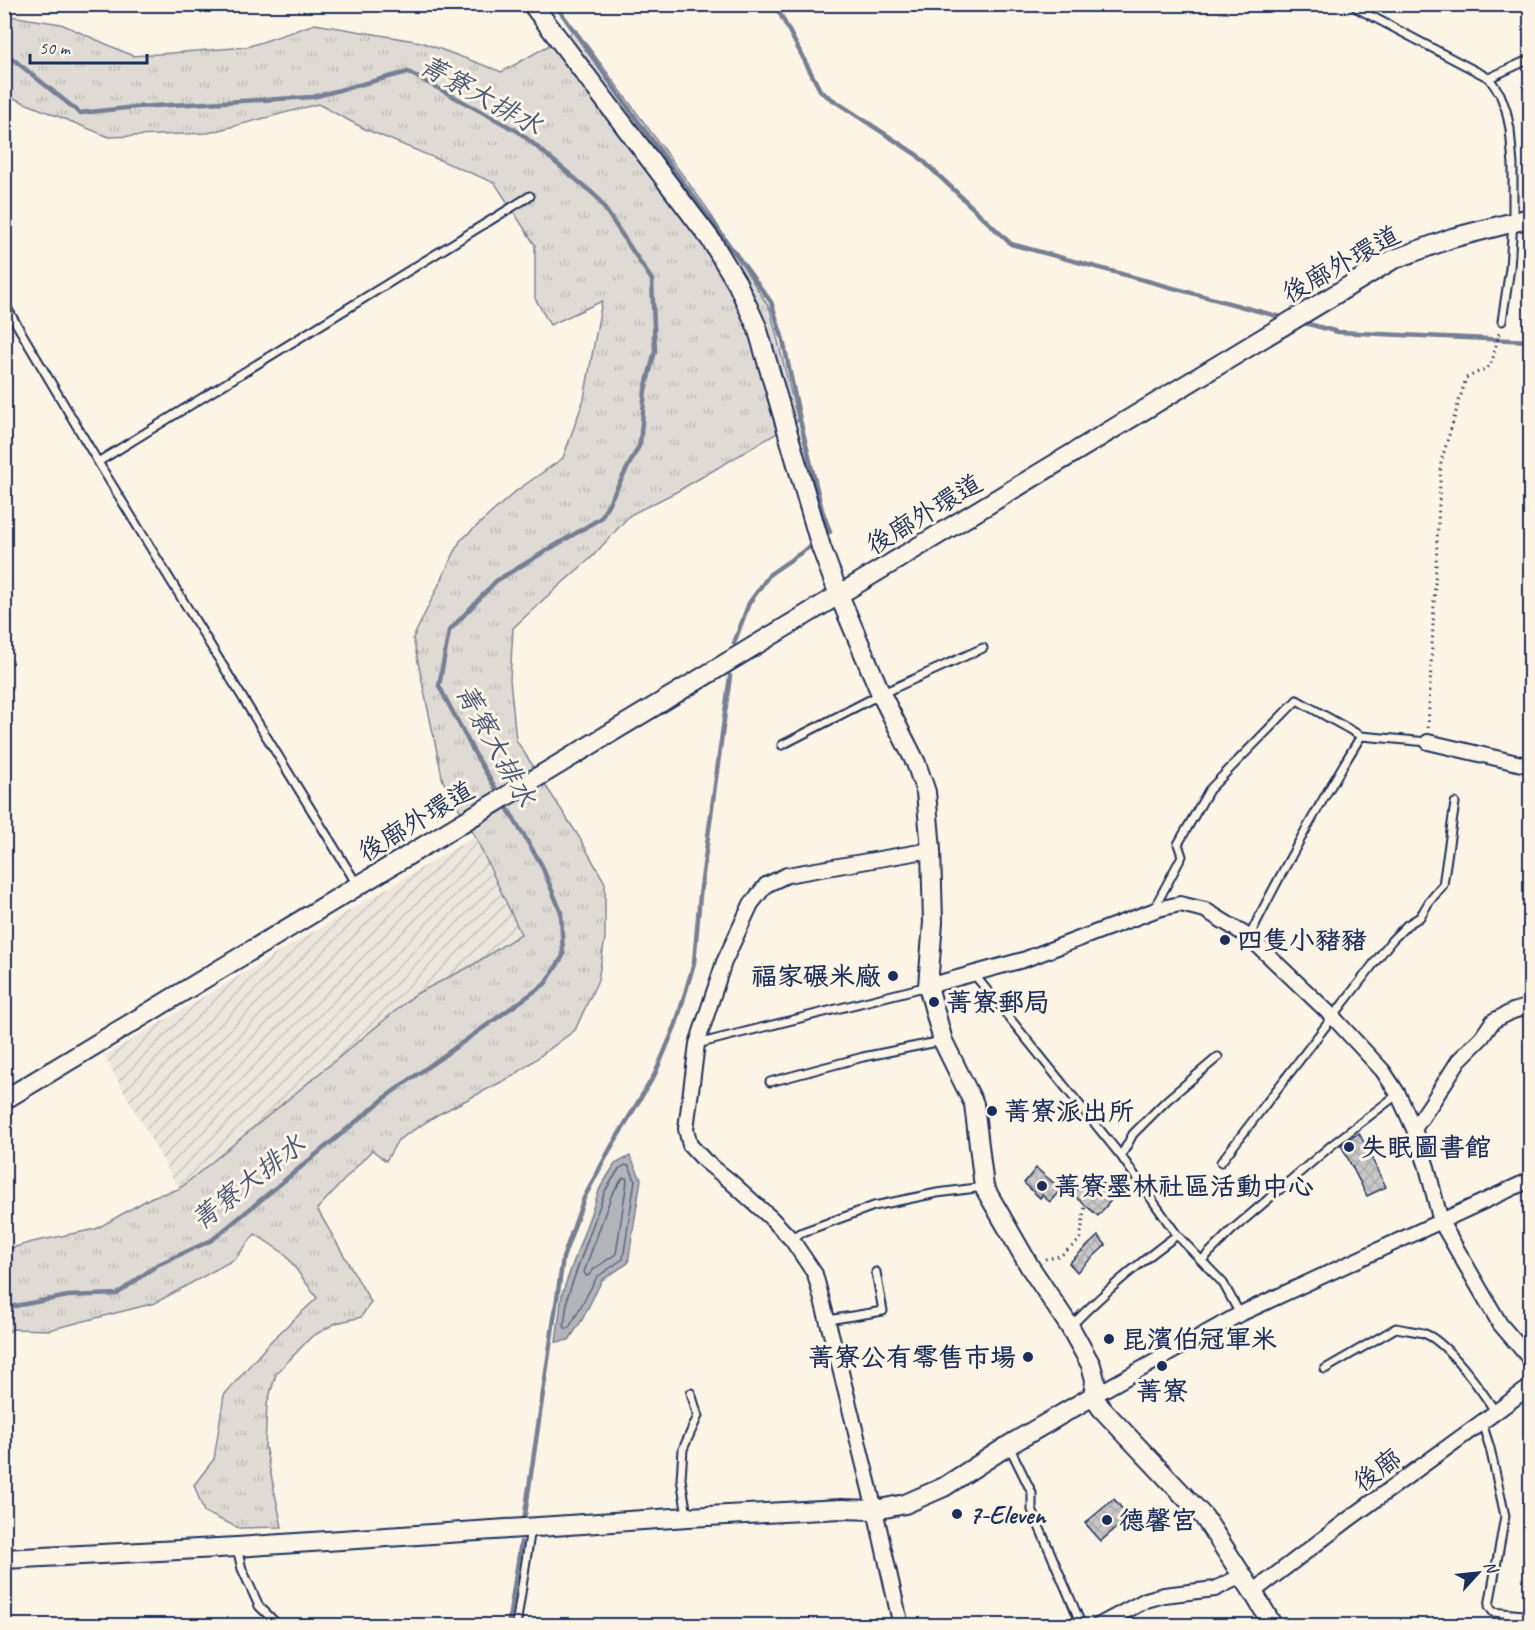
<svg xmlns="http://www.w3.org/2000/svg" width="1535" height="1630" viewBox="0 0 1535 1630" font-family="Caveat,'LXGW WenKai TC',sans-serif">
<defs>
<pattern id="industrial-furrows" width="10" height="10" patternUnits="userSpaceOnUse" patternTransform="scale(1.5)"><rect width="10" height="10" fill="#ece7dc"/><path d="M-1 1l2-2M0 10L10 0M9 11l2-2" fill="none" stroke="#cac6bf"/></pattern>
<pattern id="grass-tufts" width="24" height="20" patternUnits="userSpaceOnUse" patternTransform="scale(1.5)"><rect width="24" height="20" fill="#dfdbd4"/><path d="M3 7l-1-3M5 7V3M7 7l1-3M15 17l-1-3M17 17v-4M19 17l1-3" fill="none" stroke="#bfbcb8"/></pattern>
<pattern id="building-cross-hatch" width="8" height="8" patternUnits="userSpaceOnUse" patternTransform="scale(1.5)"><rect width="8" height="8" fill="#c8c7c6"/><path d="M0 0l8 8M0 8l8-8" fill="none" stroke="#ababac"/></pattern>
</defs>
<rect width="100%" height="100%" fill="#fcf5e5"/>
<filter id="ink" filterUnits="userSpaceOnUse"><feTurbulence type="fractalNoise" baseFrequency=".0167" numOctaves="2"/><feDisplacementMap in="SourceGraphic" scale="12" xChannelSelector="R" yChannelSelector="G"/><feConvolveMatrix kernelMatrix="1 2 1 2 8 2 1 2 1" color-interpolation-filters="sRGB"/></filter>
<g filter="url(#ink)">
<!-- industrial -->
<path fill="url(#industrial-furrows)" d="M475,836l46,98 -50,32 -55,28 -237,195 -75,-133z"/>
<!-- grass -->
<path fill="url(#grass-tufts)" stroke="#7d8599" stroke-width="1.5" d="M4,15l57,9 72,32 114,-9 68,-23 106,18 81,30 74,-42 130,177 64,102 28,112 -120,70 -48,24 -38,42 -49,43 -30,28 -3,51 6,61 63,97 26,46v56l-7,41 -23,50 -62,46 -76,39 -39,25 -12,21 -14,-11 -55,59 54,93 -10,15 -25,6 -25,14 -35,37 -9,30 -2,42 17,81 -43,1 -35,-16 -10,-27 20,-26 10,-64 48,-55 45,-42 -32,-44 -30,-20 -20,25 -80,44 -106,27 -36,-1 -8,5v-84l27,-8 64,-13 56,-32 27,-8 237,-195 55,-28 50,-32 -46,-98 -32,-55 -30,-143 47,-97 56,-50 47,-33 21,-59 18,-98 -52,24 -15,-27v-53l-40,-62 -130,-54 -47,-25 -110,29 -99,4 -104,-42z"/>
<!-- water -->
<path fill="#b2b4b8" stroke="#767f94" stroke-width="1.5" d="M630,1156l11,23 -13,84 -26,17 -20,40 -13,20 -13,2 6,-48 38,-106 15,-24z"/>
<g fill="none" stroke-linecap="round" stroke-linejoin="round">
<!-- shore -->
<path stroke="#576482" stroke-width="1.5" d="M625,1165l4,1 6,14 -12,79 -26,18 -28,51 -3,1 -2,-3 4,-31 37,-104 14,-22z
M623,1178h3l1,3 -11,73 -22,15 -5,6 -3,1 -2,-4 28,-78z"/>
<!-- stream -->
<path stroke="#767f94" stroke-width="4.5" d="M555,4l77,109 139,189 12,38 17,80 22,90 8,22
M775,4l46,88 96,63 94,89 273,74
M4,52l76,61 56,-6 177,-10 95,-25 111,60 78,65 55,83 3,71 -10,39 -5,54 -39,74 -105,63 -47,50 -10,55 36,68 24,40
M1301,322l37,10 192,9
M734,643l15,-40 21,-29 38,-26
M4,1308l64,-12 49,-2 40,-29 55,-25 179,-147 154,-109 18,-28 -2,-44 -20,-48 -38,-63
M524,1521l39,-263 21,-60 26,-49 45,-75 21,-50 18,-61 6,-68 30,-219
M508,1626l13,-84"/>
</g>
<!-- building -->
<path fill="url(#building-cross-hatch)" stroke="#1b2f5e" stroke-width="1.5" d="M1359,1133l27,54 -19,9 -26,-51z
M1036,1168l25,21 -11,13 -8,-7 -2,3 -16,-15z
M1090,1173l26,21 -18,22 -26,-22z
M1098,1236l8,9 -29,27 -8,-9z
M1114,1499l15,18 -28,24 -16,-18z"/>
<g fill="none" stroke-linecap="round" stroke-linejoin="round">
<!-- lane casing -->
<g stroke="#1b2f5e" stroke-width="11">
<path id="lane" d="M1353,4l5,5 131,69 11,16 6,16 4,19 3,36v56l-3,47 -8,53
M1489,78l41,-19
M4,303l94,159 260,424
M98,462l432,-266
M782,745l99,-51 102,-46
M1158,909v-8l24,-45 -4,-12 31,-54 88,-90 64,36 67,6
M1249,937c34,-69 72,-136 112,-201
M973,973l148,183 56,79 46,48 17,31
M697,1044l231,-58
M770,1082l93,-25 79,-16
M1121,1156l12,-22 34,-34 51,-43
M1221,1162l171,-222 15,-15 13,-8 9,-15 14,-17 12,-82
M792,1240l8,-7 74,-27 63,-13 47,-6
M1202,1260l30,-30 101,-86 65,-50
M828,1320l55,-9 -7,-39
M1070,1327c33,-34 69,-64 107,-92
M1325,1369l71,-41c9,2 19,3 27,5 23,7 60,59 73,80
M1482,1423l8,25 15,68 -16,90 4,6 30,3 -2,11
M1009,1446l23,47v17l50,116
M687,1515l-6,-36 2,-30 15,-33 -7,-23
M237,1548l5,21 17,37 20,20
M516,1626l15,-98"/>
</g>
<!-- street casing -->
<g stroke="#1b2f5e" stroke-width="18">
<path id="street" d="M1428,742l102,24
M928,986l95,-26 135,-51 22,-5 25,6 44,27 84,80 50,54 15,23 16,35 13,38 14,55 59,102 30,35
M1414,1129l19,-28 26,-41 23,-23 11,-16 20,-10 17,-5
M1093,1396l147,-82 290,-134
M1253,1592l96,-73 181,-132
M901,1626l-26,-116 -37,-150 -23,-86 -23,-34 -20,-21 -42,-38 -25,-20 -15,-16 -4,-16 11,-85 27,-82 27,-58 15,-19 21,-10 144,-25
M1098,1626l48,-26 18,-5 51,-6 26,-13"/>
</g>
<!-- secondary casing -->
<g stroke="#1b2f5e" stroke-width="22">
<path id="secondary" d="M532,4l179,236 26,43 20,44 64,220 18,48 42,99 35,69 10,29 5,58 2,72 -5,64 15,55 31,63 10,83 46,80 40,60 21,38 4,15 -2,16 8,12 103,109 49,75 20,34
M4,1100l1388,-840 60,-22 78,-20
M4,1559l233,-12 451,-30 153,-8 34,1 30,-6 39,-17 65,-42 84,-49"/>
</g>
<!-- path -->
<path stroke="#1b2f5e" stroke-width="3" stroke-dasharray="1.5 4.5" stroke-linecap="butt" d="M1428,728l13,-266 25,-84 25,-12 9,-37
M1045,1259l15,-3 20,-16 5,-35"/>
<!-- lane -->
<use href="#lane" stroke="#fcf5e5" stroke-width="7"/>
<!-- street -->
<use href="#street" stroke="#fcf5e5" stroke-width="14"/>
<!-- secondary -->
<use href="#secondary" stroke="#fcf5e5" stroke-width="18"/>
</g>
</g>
<!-- markers -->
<g fill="#1b2f5e" stroke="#fcf5e5" stroke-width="2">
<circle cx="1225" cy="940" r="6"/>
<circle cx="893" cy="976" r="6"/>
<circle cx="934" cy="1002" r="6"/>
<circle cx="992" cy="1111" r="6"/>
<circle cx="1349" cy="1147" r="6"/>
<circle cx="1042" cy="1186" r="6"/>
<circle cx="1109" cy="1339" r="6"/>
<circle cx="1028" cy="1357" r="6"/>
<circle cx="1162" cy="1366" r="6"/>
<circle cx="957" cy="1514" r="6"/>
<circle cx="1107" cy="1520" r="6"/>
</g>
<g text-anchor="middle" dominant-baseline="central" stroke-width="6" stroke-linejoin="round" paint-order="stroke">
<!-- street labels -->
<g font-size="26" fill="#1b2f5e" stroke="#fcf5e5">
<text transform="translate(1341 264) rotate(-29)">後廍外環道</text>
<text transform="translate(924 514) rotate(-31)">後廍外環道</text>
<text transform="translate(416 821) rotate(-31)">後廍外環道</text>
<text transform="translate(1377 1470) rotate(-36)">後廍</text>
</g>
<!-- poi labels -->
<g font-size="26" font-weight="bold" fill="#1b2f5e" stroke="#fcf5e5" text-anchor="start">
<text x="1237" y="940">四隻小豬豬</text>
<text x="881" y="976" text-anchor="end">福家碾米廠</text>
<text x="946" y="1002">菁寮郵局</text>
<text x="1004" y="1111">菁寮派出所</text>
<text x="1361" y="1147">失眠圖書館</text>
<text x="1054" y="1186">菁寮墨林社區活動中心</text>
<text x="1121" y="1339">昆濱伯冠軍米</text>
<text x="1016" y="1357" text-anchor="end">菁寮公有零售市場</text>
<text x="1162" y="1391" text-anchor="middle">菁寮</text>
<text x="969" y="1514">7-Eleven</text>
<text x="1119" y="1520">德馨宮</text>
</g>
<!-- water labels -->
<g font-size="27" font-style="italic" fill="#485779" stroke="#fcf5e5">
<text transform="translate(481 95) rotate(29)">菁寮大排水</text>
<text transform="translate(496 745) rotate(61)">菁寮大排水</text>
<text transform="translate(248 1182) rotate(-38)">菁寮大排水</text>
</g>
</g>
<!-- margin -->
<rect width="1535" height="1630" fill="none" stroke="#fcf5e5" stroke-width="24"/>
<rect x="12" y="12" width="1511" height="1606" fill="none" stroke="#1b2f5e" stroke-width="2" filter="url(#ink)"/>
<!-- north arrow -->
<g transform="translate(1478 1573) rotate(63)" stroke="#fcf5e5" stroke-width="4.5" paint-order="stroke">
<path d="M0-4.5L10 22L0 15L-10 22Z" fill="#1b2f5e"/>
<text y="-9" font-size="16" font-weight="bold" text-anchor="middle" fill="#1b2f5e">N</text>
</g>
<!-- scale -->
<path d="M30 54v9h117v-9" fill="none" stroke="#1b2f5e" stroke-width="3"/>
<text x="39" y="54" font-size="18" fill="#1b2f5e" stroke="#fcf5e5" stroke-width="4.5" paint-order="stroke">50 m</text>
</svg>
